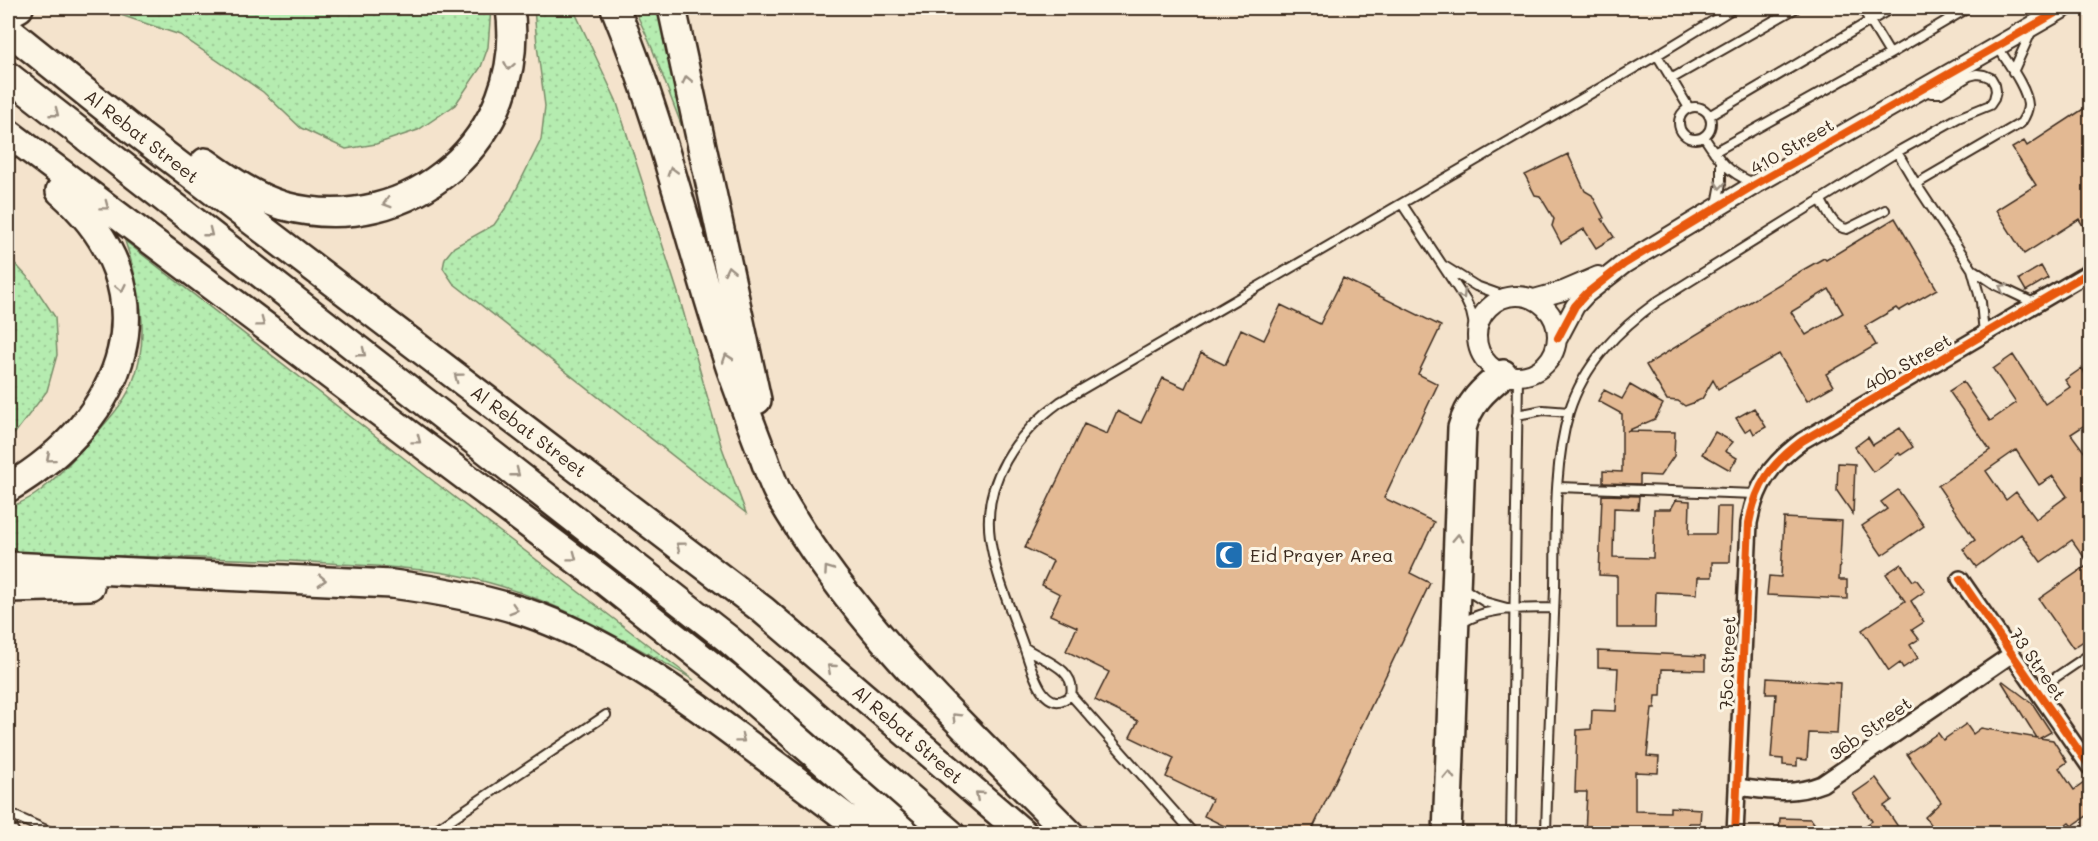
<svg xmlns="http://www.w3.org/2000/svg" width="2098" height="841" viewBox="0 0 2098 841" font-family="Mali,sans-serif">
<defs>
<pattern id="garden-dots" width="8" height="8" patternUnits="userSpaceOnUse" patternTransform="scale(1.5)"><rect width="8" height="8" fill="#b5ecb0"/><path d="M2 2h.1M6 6h.1" fill="none" stroke="#9dcb97" stroke-width="1.8" stroke-linecap="round"/></pattern>
</defs>
<rect width="100%" height="100%" fill="#f4e3cc"/>
<filter id="ink" filterUnits="userSpaceOnUse"><feTurbulence type="fractalNoise" baseFrequency=".0167" numOctaves="2"/><feDisplacementMap in="SourceGraphic" scale="12" xChannelSelector="R" yChannelSelector="G"/><feConvolveMatrix kernelMatrix="1 2 1 2 8 2 1 2 1" color-interpolation-filters="sRGB"/></filter>
<g filter="url(#ink)">
<!-- garden -->
<path fill="url(#garden-dots)" stroke="#788b67" stroke-width="1.5" d="M100,8h391l-3,39 -7,20 -26,38 -37,25 -42,14 -30,5 -45,-21 -38,-36 -83,-57z
M534,8h39l43,92 62,193 43,152 25,68 -293,-230 -10,-15 2,-10 9,-11 40,-22 17,-25 30,-60 4,-34 -8,-61z
M634,8h28l33,153 -43,-113z
M125,241l307,239 262,200c-66,-38 -131,-77 -204,-97 -48,-14 -98,-16 -148,-19 -101,-7 -202,-7 -303,-10l-31,-3v-43c9,-4 20,-8 28,-14 18,-13 35,-32 49,-48 16,-18 38,-40 47,-62 19,-46 8,-98 -7,-143z
M8,256l23,25 24,36 2,38 -10,36 -32,42 -7,6z"/>
<!-- building -->
<path fill="#e3b993" stroke="#3b2a1e" stroke-width="1.5" fill-rule="evenodd" d="M2091,104v135l-12,-20 -55,35 -28,-44 40,-25 -24,-37 12,-7 3,5z
M1568,154l17,37 7,4 12,23 -2,1 12,18 -18,11 -12,-19 -23,14 -9,-17 2,-7 -14,-23 -5,-1 -10,-20z
M1895,218l42,71 -38,22 -3,-3 -31,18 11,19 -50,29 7,12 -26,15 -28,-47 -61,35 -5,-9 -11,19 -9,4 -8,3 -7,-5 -11,-1 -21,-35 155,-94 23,-13 2,2zM1829,289l14,24 -37,22 -15,-23z
M2041,266l7,12 -22,13 -7,-12z
M1343,278l98,48 -23,48 20,10 -54,114 50,24 -24,51 20,10 -120,251h-70l-36,-18 8,-17 -46,-22 8,-19 -44,-21 8,-16 -43,-21 14,-28 -43,-21 11,-24 -27,-12 10,-21 -18,-9 11,-24 -28,-13 59,-124 23,10 10,-23 24,12 22,-45 22,10 16,-35 24,12 16,-36 23,11 17,-35 39,19z
M2013,355l32,49 25,-17 -5,-7 17,-12 3,6 6,-4v51l-20,13 20,27v175l-18,12 -34,-49 50,-35 -17,-24 -31,22 -20,-28 -45,33 -13,-18 12,-9 -37,-54 52,-36 -41,-59 14,-9 27,39 26,-18 -23,-34zM2016,450l23,35 14,-9 14,20 -31,23 -20,-27 -10,8 -20,-29z
M1630,385l33,19 -8,15 -28,12 48,1 -1,24 -14,20 -20,-1v9l-37,-1v-12l19,1v-58l-24,-13 6,-11 18,9z
M1754,408l12,19 -12,7 -3,-6 -6,4 -9,-14z
M1900,428l13,19 -12,8 -2,-2 -26,19 -18,-25 13,-10 5,8z
M1715,432l18,10 -8,9 12,7 -7,12 -28,-16z
M1838,463l17,1 -2,50 -16,-23z
M1898,490l26,36 -42,29 -20,-29 25,-17 -6,-7z
M1602,495l37,1 -1,13 -24,-1 -1,49 40,1 1,-49h17l5,-9 14,1 -1,33h27l1,-27h15l-2,55h-18v15h-14l-1,17 -41,-2 -1,36h-38v-52l-18,-1z
M1784,518l58,3 -3,59h8v19l-80,-4 2,-19 12,1z
M1901,564l12,17 3,-2 9,12 -14,10 13,21 -12,8 7,9 -9,6 8,13 -15,10 -3,-5 -11,8 -27,-41 43,-29 -19,-27z
M1598,651l107,5v14l-43,-1 -1,27h-5l-1,12h-3l-5,48 12,1 -1,16 -23,-1v39l35,1v-5l31,2 -1,14h-11l-1,10 -44,-2v3h-59l2,-42h-12l2,-62 14,-1 1,-19 24,1 2,-43 -20,-1z
M1767,678l73,5 -3,51 -28,-1 -2,27 -10,-1v7l-14,-1v-6l-12,-1 5,-64h-10z
M2003,681l29,22 19,29 -11,6 13,2 14,22 -8,6 15,22 17,-12v35l-19,13 -3,-3 -15,11h-118l-11,-17 16,-15 -34,-48 31,-21 5,7 23,-16 7,10 8,-6 56,10 -35,-56z
M1876,778l16,22 -8,6 19,28h-50l19,-13 -19,-27z
M1780,818l31,1 10,14 -42,-2z"/>
<g fill="none" stroke-linecap="round" stroke-linejoin="round">
<!-- service casing -->
<g stroke="#3b2a1e" stroke-width="12">
<path id="service" d="M1862,8l28,46
M1657,55l32,53
M2013,72l18,-40
M1671,79l125,-71
M1679 123a16 16 0 1 1 32 0a16 16 0 1 1-32 0Z
M1709,116l183,-108
M1704,137c15,23 24,36 50,46
M1714,152l176,-98 78,-46
M1897,152l19,32 56,85 9,33 3,32
M1916,184l105,-61c4,-6 7,-11 7,-18 -1,-17 -21,-43 -30,-58
M1820,199c7,11 12,28 27,30l38,-19
M1402,204l64,97 5,11 5,22
M1717,205l4,-22v-21
M1444,266l32,20 31,11
M1972,269l24,16 40,19
M1517,415l26,-5 26,2
M1558,487l198,7
M1463,588l22,14 22,6
M1462,623c26,-17 62,-14 92,-15
M1024,647c-12,-35 -29,-72 -34,-109 -8,-56 27,-105 70,-136l597,-347 77,-47
M2037,690l53,-36
M1071,695c-28,24 -40,-29 -47,-48 17,13 53,21 47,48l123,139
M8,813l47,21
M8,814l7,20
M1511,831h35
M433,834l5,-6 168,-113
M1511,834l7,-457
M1546,834c2,-82 6,-164 9,-246 1,-56 -2,-121 14,-176 15,-48 49,-82 89,-111l239,-149 61,-34 32,-13 4,-6 2,-8 -1,-6 -4,-7 -7,-3 -7,-1 -8,2 -28,17h-10l-4,-4"/>
</g>
<!-- minor casing -->
<g stroke="#3b2a1e" stroke-width="20">
<path id="minor" d="M1960,579l130,188
M1737,787c32,4 54,9 85,-3l190,-130
M1735,834l14,-311c7,-38 22,-59 53,-82l288,-169"/>
</g>
<!-- tertiary casing -->
<g stroke="#3b2a1e" stroke-width="22">
<path id="tertiary" d="M1477 336a40 40 0 1 1 80 0a40 40 0 1 1-80 0Z
M1534,299l29,-8 35,-15
M1558,338l17,-32 11,-12 38,-30 132,-80 308,-176"/>
</g>
<!-- motorway casing -->
<g stroke="#3b2a1e" stroke-width="32">
<path id="motorway" d="M615,8c48,116 75,239 115,359 11,30 22,61 34,91 4,11 8,24 14,35 75,132 187,234 292,341
M672,8l85,392
M8,14l11,-6
M8,30l126,101 629,479 261,224
M8,76l720,563 223,195
M8,133l595,447 128,101 175,153
M205,162c25,18 49,35 79,44 127,34 244,-70 226,-198
M8,488c118,-69 167,-196 52,-297
M8,566l384,18c46,6 90,14 133,28 81,28 151,78 219,129 41,31 83,62 124,93
M8,588l82,-2
M1447,834l15,-406c7,-25 21,-38 41,-54"/>
</g>
<!-- service -->
<use href="#service" stroke="#fcf5e5" stroke-width="8"/>
<!-- minor -->
<use href="#minor" stroke="#fcf5e5" stroke-width="15"/>
<!-- tertiary -->
<use href="#tertiary" stroke="#fcf5e5" stroke-width="18"/>
<!-- motorway -->
<use href="#motorway" stroke="#fcf5e5" stroke-width="27"/>
<!-- cycleway casing -->
<g stroke="#fcf5e5" stroke-width="11">
<path id="cycleway" d="M1558,338l17,-32 11,-12 38,-30 132,-80 308,-176
M1960,579l130,188
M1735,834l14,-311c7,-38 22,-59 53,-82l288,-169"/>
</g>
<!-- cycleway -->
<use href="#cycleway" stroke="#e8590c" stroke-width="8"/>
</g>
<!-- one-way arrows -->
<defs><path id="oneway-chevron" d="M-2-3.5L2.5 0L-2 3.5" fill="none" stroke-width="1.6" stroke-linecap="round" stroke-linejoin="round" transform="scale(1.5)"/></defs>
<g stroke="#9c9082">
<use href="#oneway-chevron" transform="translate(509 66) rotate(100)"/>
<use href="#oneway-chevron" transform="translate(687 80) rotate(-102)"/>
<use href="#oneway-chevron" transform="translate(55 113) rotate(38)"/>
<use href="#oneway-chevron" transform="translate(672 171) rotate(-106)"/>
<use href="#oneway-chevron" transform="translate(1720 185) rotate(95)"/>
<use href="#oneway-chevron" transform="translate(387 203) rotate(163)"/>
<use href="#oneway-chevron" transform="translate(105 206) rotate(37)"/>
<use href="#oneway-chevron" transform="translate(209 233) rotate(38)"/>
<use href="#oneway-chevron" transform="translate(729 270) rotate(-102)"/>
<use href="#oneway-chevron" transform="translate(121 288) rotate(78)"/>
<use href="#oneway-chevron" transform="translate(2003 288) rotate(-151)"/>
<use href="#oneway-chevron" transform="translate(1462 295) rotate(58)"/>
<use href="#oneway-chevron" transform="translate(261 323) rotate(37)"/>
<use href="#oneway-chevron" transform="translate(362 353) rotate(38)"/>
<use href="#oneway-chevron" transform="translate(727 358) rotate(-109)"/>
<use href="#oneway-chevron" transform="translate(458 377) rotate(-143)"/>
<use href="#oneway-chevron" transform="translate(417 440) rotate(37)"/>
<use href="#oneway-chevron" transform="translate(50 458) rotate(140)"/>
<use href="#oneway-chevron" transform="translate(516 473) rotate(38)"/>
<use href="#oneway-chevron" transform="translate(1458 538) rotate(-88)"/>
<use href="#oneway-chevron" transform="translate(680 546) rotate(-143)"/>
<use href="#oneway-chevron" transform="translate(573 557) rotate(37)"/>
<use href="#oneway-chevron" transform="translate(828 570) rotate(-125)"/>
<use href="#oneway-chevron" transform="translate(322 580) rotate(3)"/>
<use href="#oneway-chevron" transform="translate(514 609) rotate(17)"/>
<use href="#oneway-chevron" transform="translate(831 668) rotate(-139)"/>
<use href="#oneway-chevron" transform="translate(956 717) rotate(-135)"/>
<use href="#oneway-chevron" transform="translate(741 739) rotate(37)"/>
<use href="#oneway-chevron" transform="translate(1449 775) rotate(-88)"/>
<use href="#oneway-chevron" transform="translate(979 795) rotate(-139)"/>
</g>
</g>
<!-- icons -->
<defs>
<g id="mosque-square" transform="scale(1.5)"><rect x="-9" y="-9" width="18" height="18" rx="4" fill="#1f6fb2" stroke="#fcf5e5"/><path d="M3.5-4.9A6 6 0 1 0 3.5 4.9A5 5 0 1 1 3.5-4.9Z" fill="#fff"/></g>
</defs>
<g fill-rule="evenodd">
<use href="#mosque-square" x="1229" y="555"/>
</g>
<g text-anchor="middle" dominant-baseline="central" stroke-width="6" stroke-linejoin="round" paint-order="stroke">
<!-- street labels -->
<g font-size="18" fill="#3b2a1e" stroke="#fcf5e5">
<text transform="translate(142 136) rotate(38)">Al Rebat Street</text>
<text transform="translate(1792 146) rotate(-30)">410 Street</text>
<text transform="translate(1908 362) rotate(-30)">40b Street</text>
<text transform="translate(529 431) rotate(37)">Al Rebat Street</text>
<text transform="translate(1727 663) rotate(-88)">75c Street</text>
<text transform="translate(2038 664) rotate(55)">73 Street</text>
<text transform="translate(1870 728) rotate(-35)">36b Street</text>
<text transform="translate(908 734) rotate(41)">Al Rebat Street</text>
</g>
<!-- poi labels -->
<g font-size="18" fill="#3b2a1e" stroke="#fcf5e5" text-anchor="start">
<text x="1250" y="555">Eid Prayer Area</text>
</g>
</g>
<!-- margin -->
<rect width="2098" height="841" fill="none" stroke="#fcf5e5" stroke-width="30"/>
<rect x="15" y="15" width="2068" height="811" fill="none" stroke="#3b2a1e" stroke-width="2" filter="url(#ink)"/>
</svg>
